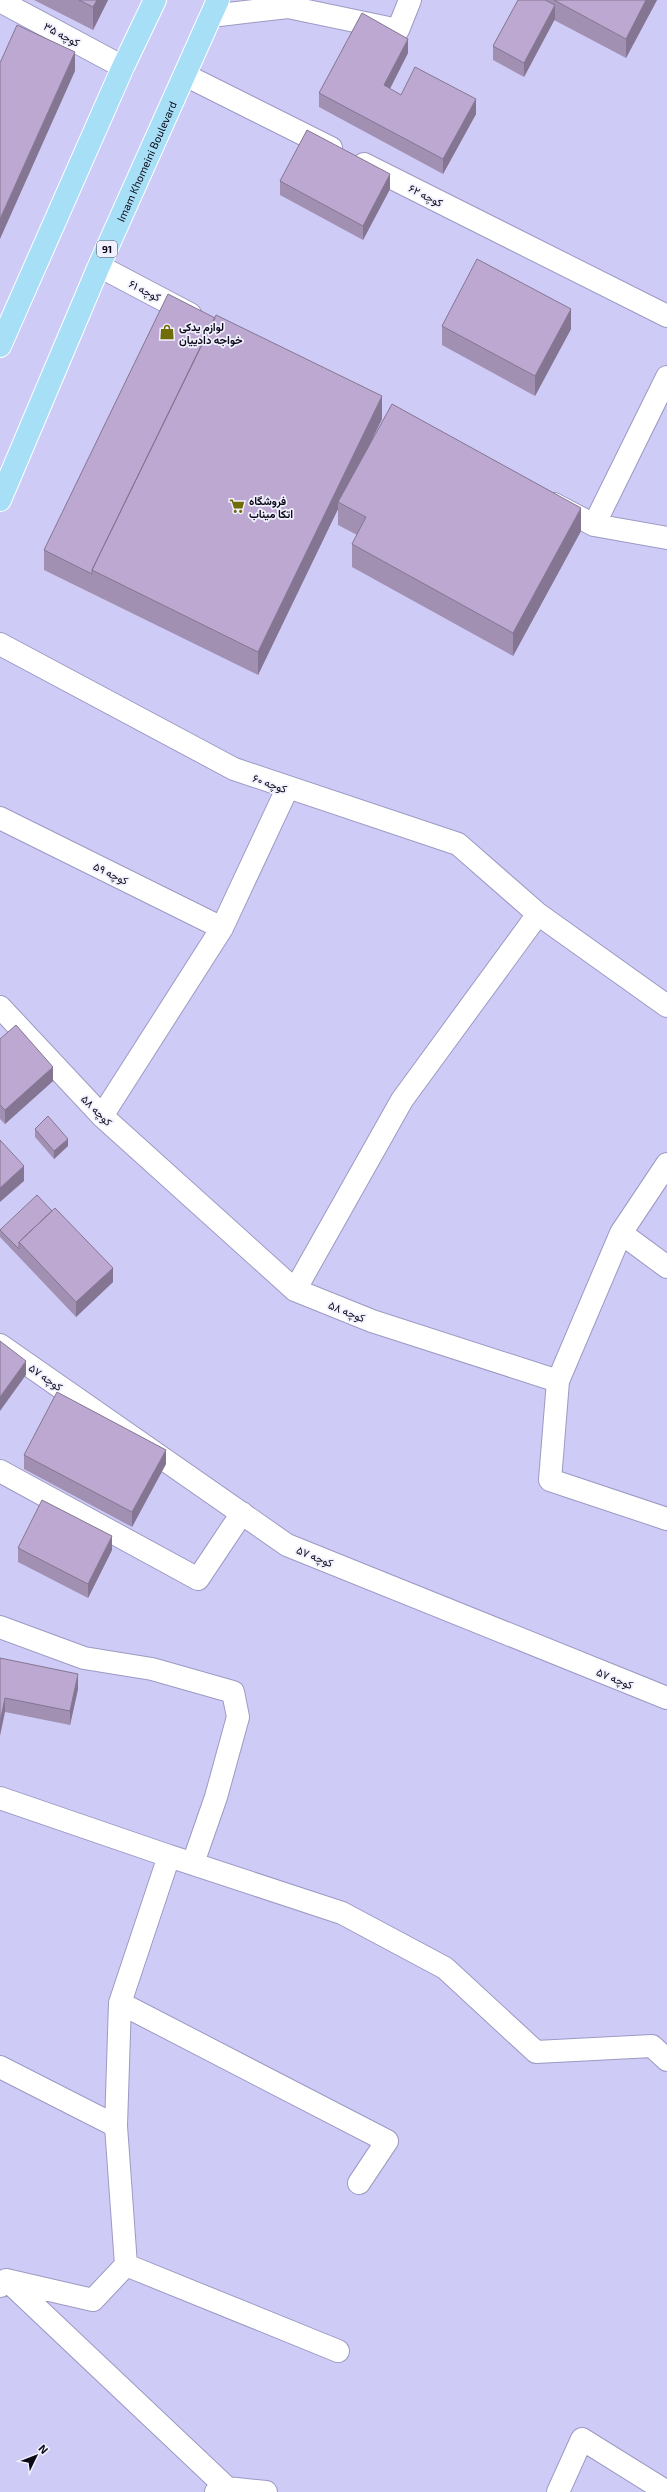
<svg xmlns="http://www.w3.org/2000/svg" width="667" height="2492" viewBox="0 0 667 2492" font-family="'Exo 2',Vazirmatn,sans-serif">
<rect width="100%" height="100%" fill="#ceccf7"/>
<g fill="none" stroke-linecap="round" stroke-linejoin="round">
<!-- lane casing -->
<g stroke="#9c9ac3" stroke-width="24">
<path id="lane" d="M211,16l77,-9 110,23 12,-30"/>
</g>
<!-- street casing -->
<g stroke="#9c9ac3" stroke-width="24">
<path id="street" d="M0,1l123,66
M185,75l146,73
M364,164l303,152
M99,266l91,48
M554,504l40,21 73,13
M594,525l73,-148
M0,644l234,125 224,75 80,70 129,92
M0,818l222,110
M0,1007l102,109 193,174 77,31 186,60 63,-148 46,-69
M102,1116l120,-188 65,-139
M621,1233l46,34
M295,1290l107,-190 136,-186
M0,1345l287,200 380,153
M558,1381l-8,99 117,39
M0,1471l198,108 44,-66
M0,1627l84,31 68,11 81,23 5,25 -22,80 -23,66
M0,1798l169,58 -49,147 -4,123
M169,1856l173,57 103,55 91,84 116,-6 15,14
M120,2003l267,138 -28,42
M0,2067l116,59 10,139
M7,2280l220,208
M0,2286l6,-6 87,20 33,-35 212,86
M216,2492l11,-4 39,4
M558,2492l24,-53 85,53"/>
</g>
<!-- primary casing -->
<g stroke="#fff" stroke-width="24">
<g id="primary">
<path d="M0,346l123,-279 32,-67"/>
<path id="s1" d="M0,500l99,-234 119,-266"/>
</g>
</g>
<!-- lane -->
<use href="#lane" stroke="#fff" stroke-width="22"/>
<!-- street -->
<use href="#street" stroke="#fff" stroke-width="22"/>
<!-- primary -->
<use href="#primary" stroke="#a7dff7" stroke-width="22"/>
</g>
<!-- wall -->
<path fill="#a290b3" d="M34,0h74l-15,30z
M518,0h139l-31,58 -72,-38 -30,57 -31,-17v-14z
M408,53l-18,36 11,6 75,19 -33,60 -124,-67v-14z
M280,181l110,8 -27,51 -83,-45z
M442,326l129,3 -36,67 -93,-51z
M382,419l-11,22 210,90 -68,125 -161,-89v-23l5,-9 -19,-10v-16l-80,166 -214,-105v-20z
M0,1039l53,42 -48,43 -5,-5z
M35,1129l33,17 -14,13 -19,-22z
M0,1230l113,52 -37,35 -76,-80z
M24,1455l142,9 -34,63 -108,-58z
M18,1548l94,2 -24,48 -70,-36z
M0,1658l78,31 -8,36 -65,-13z"/>
<!-- shaded-wall -->
<path fill="#847692" d="M97,0h11l-15,30v-23z
M646,0h11l-31,58v-19z
M555,5v14l-31,58v-14z
M408,39v14l-24,47v-15z
M75,52v19l-75,168v-20z
M476,99v15l-33,60v-15z
M390,174v15l-27,51v-14z
M571,309v20l-36,67v-20z
M382,396v23l-41,84 -3,-1v7l-80,166v-23z
M581,508v23l-68,125v-23z
M53,1067v14l-48,43v-14z
M68,1139v7l-14,13v-8z
M24,1166v15l-24,21v-14z
M113,1268v14l-37,35v-15z
M26,1361v14l-26,36v-14z
M166,1450v14l-34,63v-15z
M112,1536v14l-24,48v-14z
M78,1674v15l-8,36v-14z
M5,1698v14l-5,24v-14z"/>
<!-- building -->
<path fill="#bca8d0" stroke="#847692" d="M79,0h18l-4,7z
M518,0h27l10,5 -31,58 -31,-17z
M554,0h92l-20,39z
M362,13l46,26 -24,46 17,10 14,-28 61,32 -33,60 -124,-66z
M17,25l58,27 -75,167v-156z
M307,130l83,44 -27,52 -83,-45z
M477,259l94,50 -36,67 -93,-50z
M168,294l47,24 -123,252v4l-48,-24z
M216,315l166,81 -124,256 -166,-82z
M392,404l189,104 -68,125 -161,-89 14,-27 -28,-15z
M16,1025l37,42 -48,43 -5,-5v-66z
M48,1116l20,23 -14,12 -19,-22z
M0,1140l24,26 -24,22z
M37,1195l15,16 -33,31v7l-19,-19z
M55,1208l58,60 -37,34 -57,-60z
M0,1341l26,20 -26,36z
M57,1392l109,58 -34,62 -108,-57z
M42,1500l70,36 -24,48 -70,-36z
M0,1658l78,16 -8,37 -65,-13 -5,24z"/>
<!-- icons -->
<defs>
<g id="shop-bare" transform="scale(1.2)"><path d="M-5-2.5h2.3a2.7 3.5 0 0 1 5.4 0H5L5.5 6h-11ZM-1.5-2.5h3a1.5 2.3 0 0 0-3 0Z" fill="#6f6c09" stroke="#f1f0fe" stroke-width="2.5" paint-order="stroke"/></g>
<g id="supermarket-bare" transform="scale(1.2)"><path d="M-6-5.5h2.5l.6 2H6L4.5 2H-2.5L-4.4-4H-6ZM-1.5 3.2a1.3 1.3 0 1 0 .1 0ZM3 3.2a1.3 1.3 0 1 0 .1 0Z" fill="#6f6c09" stroke="#f1f0fe" stroke-width="2.5" paint-order="stroke"/></g>
</defs>
<g fill-rule="evenodd">
<use href="#shop-bare" x="167" y="332"/>
<use href="#supermarket-bare" x="237" y="506"/>
</g>
<g text-anchor="middle" dominant-baseline="central" stroke-width="3.5" stroke-linejoin="round" paint-order="stroke">
<!-- shield labels -->
<rect fill="#f1f0fe" stroke="#504e5c" stroke-width="1" x="97" y="241" width="20" height="16" rx="3"/>
<g font-size="10" font-weight="bold" fill="#0b0917">
<text x="107" y="249">91</text>
</g>
<!-- street labels -->
<g font-size="11" fill="#0b0917" stroke="#f1f0fe">
<text transform="translate(62 34) rotate(28)">کوچه ۳۵</text>
<text stroke="none"><textPath href="#s1" startOffset="369">Imam Khomeini Boulevard</textPath></text>
<text transform="translate(426 195) rotate(27)">کوچه ۶۲</text>
<text transform="translate(145 290) rotate(27)">کوچه ۶۱</text>
<text transform="translate(270 783) rotate(20)">کوچه ۶۰</text>
<text transform="translate(111 873) rotate(26)">کوچه ۵۹</text>
<text transform="translate(97 1110) rotate(45)">کوچه ۵۸</text>
<text transform="translate(347 1311) rotate(22)">کوچه ۵۸</text>
<text transform="translate(46 1377) rotate(35)">کوچه ۵۷</text>
<text transform="translate(315 1556) rotate(22)">کوچه ۵۷</text>
<text transform="translate(615 1678) rotate(22)">کوچه ۵۷</text>
</g>
<!-- poi labels -->
<g font-size="11" font-weight="bold" fill="#0b0917" stroke="#f1f0fe" text-anchor="start">
<text x="179" y="326">لوازم یدکی<tspan x="179" dy="13">خواجه دادییان</tspan></text>
<text x="249" y="500">فروشگاه<tspan x="249" dy="13">اتکا میناب</tspan></text>
</g>
</g>
<!-- north arrow -->
<g transform="translate(36 2456) rotate(47)" stroke="#f1f0fe" stroke-width="3" paint-order="stroke">
<path d="M0-3L7 15L0 10L-7 15Z" fill="#0b0917"/>
<text y="-6" font-size="11" font-weight="bold" text-anchor="middle" fill="#0b0917">N</text>
</g>
</svg>
